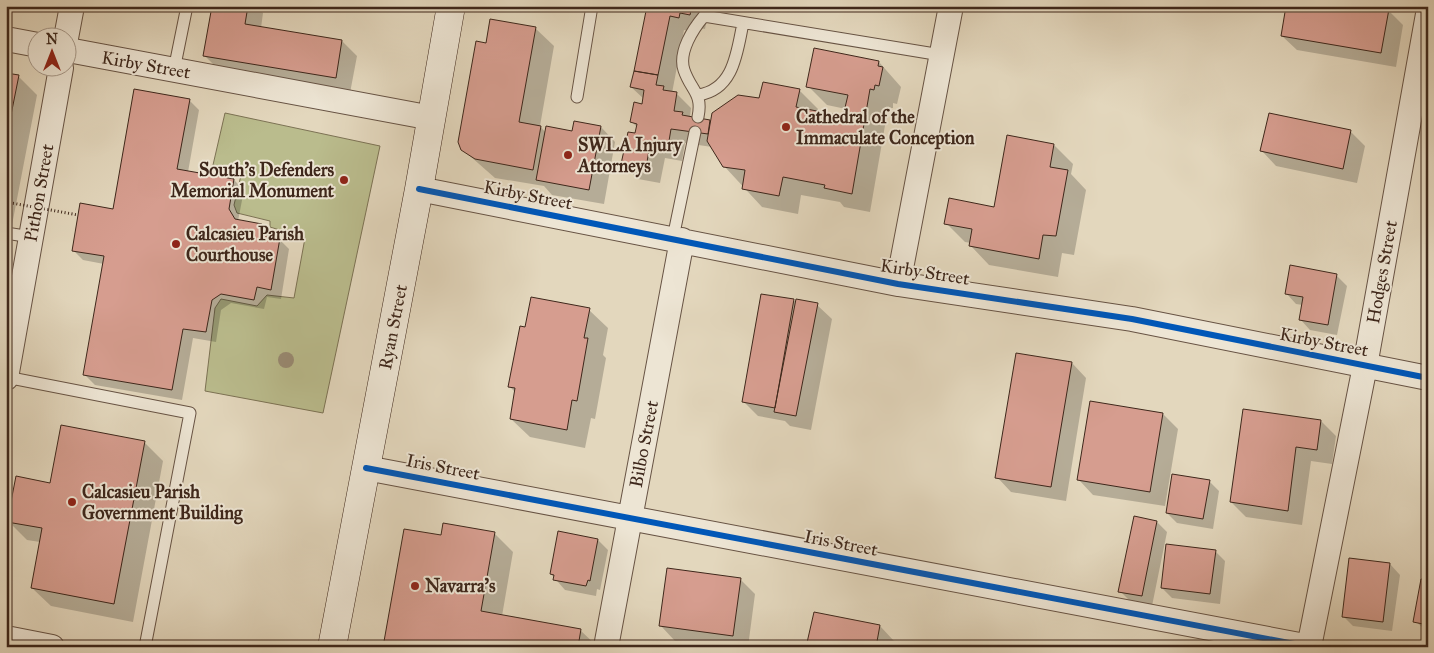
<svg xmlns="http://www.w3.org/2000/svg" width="1434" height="653" viewBox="0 0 1434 653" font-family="'IM FELL Great Primer',serif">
<rect width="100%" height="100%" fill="#e3d7bd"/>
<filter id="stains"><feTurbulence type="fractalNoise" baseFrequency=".004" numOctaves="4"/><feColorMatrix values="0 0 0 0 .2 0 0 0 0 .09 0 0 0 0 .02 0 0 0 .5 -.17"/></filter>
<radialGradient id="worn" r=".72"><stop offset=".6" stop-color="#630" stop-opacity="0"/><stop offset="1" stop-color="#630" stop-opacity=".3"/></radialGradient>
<!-- green -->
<path fill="#babc8d" stroke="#7c7254" d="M225,113l155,33 -57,267 -118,-22 10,-83 6,-9 36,7 10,-11 27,3 11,-60 -35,-11v-6l-33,-8 -3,-8 8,-34 -29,-6z"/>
<!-- shadow -->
<path fill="#0003" d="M213,6h43l7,7 -2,15 81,13 15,15 -7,37 -130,-22 -15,-15z
M648,6l61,2 -4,21 -11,-2 -1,5 -9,-2 -12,63h4l15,15 -1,9 21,5 49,-22 39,-10 19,19 -1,3 27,6 2,-9 -19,-4 -19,-19 71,-24 22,25 -4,17 -4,-1v5h-5l-18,104 -26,-5 -4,-5 -39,-7 -3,19 -36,-7 -38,-41 -12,-19 -27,-4 -3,18 -17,-3 -5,25 -22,-4 -15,-15 13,-29 2,-7 -6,-6 12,-23 -13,-12z
M1388,10l15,15 -7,42 -99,-17 -15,-14z
M535,28l19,18 -14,80 6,7 27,-1 28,-5 14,15 -11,62 -52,-9 -8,-9 -49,-8 -33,-29 25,-104z
M6,74l12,2 19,19 -25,130 -6,-1z
M189,100l10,10 -11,62 46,8 10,10 -6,31 24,4 10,10 -1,3 8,1 10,10 -8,50 -14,-2 -3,12 -33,-6 -10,7 -5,32 -23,-4 -11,62 -87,-15 -10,-10 19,-111 -21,-4 -10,-10 41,-40z
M1350,131l15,15 -8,37 -81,-17 -14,-15z
M1054,145l19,19 -2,10 15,16 -12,65 -12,-2 -4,24 -69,-12 -18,-19v-3l-6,-1 -19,-19 49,-15z
M6,261l9,9 -9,50z
M1336,275l11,11 -10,49 -27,-5 -10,-11 3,-14 -7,-1 -10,-11z
M762,295l55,10 15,14 -21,111 -21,-4 -5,-5 -27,-5 -15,-15z
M589,310l19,18 -5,27 3,3 -11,61 -4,-1 -6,30 -55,-11 -19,-18 5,-26 -6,-6z
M1072,363l14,15 -20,123 -55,-9 -14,-15z
M1163,414l15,15 -13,77 -72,-11 -14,-15z
M1321,421l15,15 -4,28 -21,-3 -9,64 -56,-8 -15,-15z
M144,442l19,19 -30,161 -82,-16 -19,-18 8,-46 -13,-2 -19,-19 43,-37z
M1209,481l10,10 -6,38 -36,-6 -10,-10z
M1157,522l10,10 -15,74 -22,-5 -10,-10z
M494,533l19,19 -11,64 78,14 18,17h-214l58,-110z
M598,540l10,10 -8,40 -3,-1 -1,7 -31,-6 -14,-16z
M1215,551l10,10 -5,43 -48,-6 -10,-10z
M1390,564l10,11 -8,56 -39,-5 -10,-10z
M740,579l15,15 -7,53h-28l-45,-6 -14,-15z
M1428,581v51l-13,-11z
M880,626l14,15 -1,6h-85z"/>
<!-- building -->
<path fill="#d69d8f" stroke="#3e271b" d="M212,6h36l-3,18 97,16 -6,38 -133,-22z
M647,6h45l-2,9 -10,-2 -1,5 -9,-2 -12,59 -24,-4z
M1286,6h85l18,3 -8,44 -100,-17z
M490,19l46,8 -17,95 22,4 -8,44 -58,-11 -14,-9 -3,-8 18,-101 10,2z
M814,48l65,13 -1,5 5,1 -4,19 -4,-1 -1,5 -4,-1 -18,105 -28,-6 1,-3 -42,-8 -4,19 -37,-7 3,-19 -22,-3 -16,-26 5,-28 26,-18 21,3 4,-16 37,7 -4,18 47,9 5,-21 -42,-8z
M634,71l24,4 -2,10 8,1 -1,4 14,2 -3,19 9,1 -1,3 28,5 -2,14 -37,-5 -3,18 -18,-3 -4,24 -25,-4 7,-32 7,1 2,-9 -7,-2 4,-20 8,2 2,-14 -14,-3z
M6,73l13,2 -13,65z
M134,89l56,10 -13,70 57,10 -5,30 6,10 27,5 -2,11 20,3 -9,52 -14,-3 -3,13 -33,-6 -9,6 -6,32 -23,-3 -11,61 -89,-15 21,-119 -32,-5 8,-48 33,6z
M1269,113l82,17 -8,39 -83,-18z
M574,121l27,5 -12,64 -53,-10 10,-54 26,5z
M1007,135l47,9 -4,23 18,3 -12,66 -13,-1 -4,24 -70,-13 3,-17 -28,-5 5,-26 45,9z
M1290,265l47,9 -9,51 -29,-5 4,-23 -18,-3z
M761,294l33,5 -19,109 -33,-6z
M531,297l59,11 -6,30h4l-11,63 -5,-1 -5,30 -57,-11 5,-31 -7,-1 12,-61 5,1z
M796,299l22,4 -22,113 -22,-4z
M1016,353l56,9 -21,125 -56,-9z
M1090,401l73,12 -13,79 -73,-12z
M1243,409l78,11 -4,30 -21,-3 -8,64 -58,-9z
M61,425l84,16 -31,163 -83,-16 11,-60 -35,-6 9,-46 34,7z
M1172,474l38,6 -7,39 -37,-6z
M1134,516l23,5 -15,75 -24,-4z
M443,523l52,9 -14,79 100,18 -3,18h-195l21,-118 37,6z
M558,531l40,8 -8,42 -2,-1 -2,6 -33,-6 1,-5 -4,-1z
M1166,544l50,6 -6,44 -49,-6z
M1349,558l41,5 -7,59 -41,-5z
M667,568l74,10 -8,58 -74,-10z
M1421,579l7,1v45l-15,-3z
M814,612l66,13 -4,22h-70z"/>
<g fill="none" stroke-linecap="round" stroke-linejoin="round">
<!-- lane casing -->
<g stroke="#675344" stroke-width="13">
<path id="lane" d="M174,70l13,-64
M698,95c36,-5 39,-43 45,-72
M577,97l15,-91
M698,117c5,-24 -7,-26 -14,-47 -6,-18 9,-41 20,-54l237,39
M6,233l25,4
M673,238l22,-106
M6,377l184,36 -45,234"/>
</g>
<!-- street casing -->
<g stroke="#675344" stroke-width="26">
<path id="street" d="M66,38l6,-32
M6,39l32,6
M68,50l364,68
M419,189l479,95 234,35 296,59
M898,284l53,-278
M6,378l55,-310
M366,468l944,179
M6,638l46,9
M606,647l76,-407
M1309,647l56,-281 63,-352"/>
</g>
<!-- secondary casing -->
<g stroke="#3e271b" stroke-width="29">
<path id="secondary" d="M332,647l87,-458 32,-183"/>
</g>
<!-- lane -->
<use href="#lane" stroke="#ede5d4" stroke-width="11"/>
<!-- street -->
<use href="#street" stroke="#ede5d4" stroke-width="24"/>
<!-- secondary -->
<use href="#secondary" stroke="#ede5d4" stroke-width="28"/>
<!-- path-bridge -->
<path stroke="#3e271b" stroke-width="3" stroke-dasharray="1 2.5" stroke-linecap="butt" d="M6,202l72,13"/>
<!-- cycleway casing -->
<g stroke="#ede5d4" stroke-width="9">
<path id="cycleway" d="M419,189l479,95 234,35 296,59
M366,468l944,179"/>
</g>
<!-- cycleway -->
<use href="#cycleway" stroke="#0057b8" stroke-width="6"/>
</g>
<!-- trees -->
<circle fill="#998b74" cx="286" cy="360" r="8"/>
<!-- markers -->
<g fill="#8f2418" stroke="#ede5d4" stroke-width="2">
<circle cx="786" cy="127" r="5"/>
<circle cx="568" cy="155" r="5"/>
<circle cx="344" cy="180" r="5"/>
<circle cx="176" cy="244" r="5"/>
<circle cx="72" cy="502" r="5"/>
<circle cx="415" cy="586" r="5"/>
</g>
<g text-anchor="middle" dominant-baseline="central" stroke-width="4" stroke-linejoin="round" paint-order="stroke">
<!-- street labels -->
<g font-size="18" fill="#3e271b" stroke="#ede5d4">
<text transform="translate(146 65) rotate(10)">Kirby Street</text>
<text transform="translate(39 193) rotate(-80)">Pithon Street</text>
<text transform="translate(528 195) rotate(11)">Kirby Street</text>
<text transform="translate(925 272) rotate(9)">Kirby Street</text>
<text transform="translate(1382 272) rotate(-80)">Hodges Street</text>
<text transform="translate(393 327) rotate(-79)">Ryan Street</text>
<text transform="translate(1324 342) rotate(11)">Kirby Street</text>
<text transform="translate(644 444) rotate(-79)">Bilbo Street</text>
<text transform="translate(443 467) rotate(11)">Iris Street</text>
<text transform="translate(841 543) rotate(11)">Iris Street</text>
</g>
<!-- poi labels -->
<g font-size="18" font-weight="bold" fill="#3e271b" stroke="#ede5d4" text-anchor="start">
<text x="796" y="117">Cathedral of the<tspan x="796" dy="21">Immaculate Conception</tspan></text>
<text x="578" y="145">SWLA Injury<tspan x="578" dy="21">Attorneys</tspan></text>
<text x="334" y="170" text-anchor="end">South’s Defenders<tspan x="334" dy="21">Memorial Monument</tspan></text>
<text x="186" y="234">Calcasieu Parish<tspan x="186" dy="21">Courthouse</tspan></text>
<text x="82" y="492">Calcasieu Parish<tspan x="82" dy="21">Government Building</tspan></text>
<text x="425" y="586">Navarra's</text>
</g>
</g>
<!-- margin -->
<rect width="1434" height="653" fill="none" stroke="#e3d7bd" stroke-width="25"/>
<rect x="8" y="8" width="1419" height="638" fill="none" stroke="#3e271b" stroke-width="2.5"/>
<rect x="12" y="12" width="1409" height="628" fill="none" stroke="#3e271b"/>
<!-- north arrow -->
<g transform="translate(52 52)"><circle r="24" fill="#ede5d4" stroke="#a7998a"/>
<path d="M0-4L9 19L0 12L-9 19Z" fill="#8f2418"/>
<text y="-8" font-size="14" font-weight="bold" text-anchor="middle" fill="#3e271b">N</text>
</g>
<rect width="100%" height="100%" filter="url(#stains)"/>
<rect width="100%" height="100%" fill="url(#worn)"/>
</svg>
